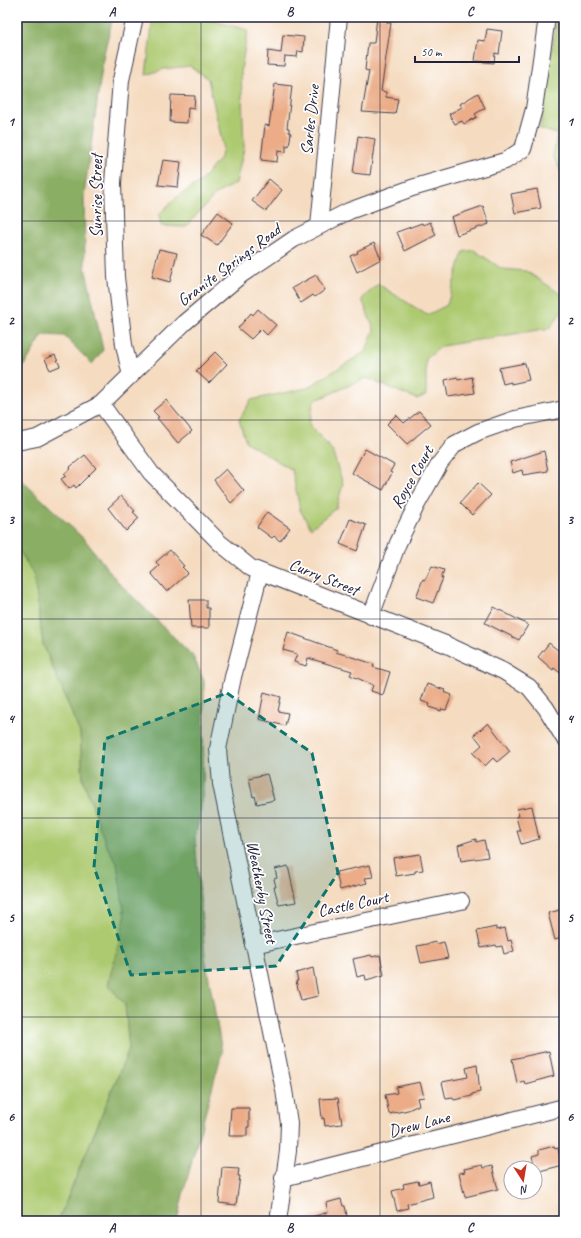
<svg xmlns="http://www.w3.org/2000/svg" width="581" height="1238" viewBox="0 0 581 1238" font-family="Caveat,sans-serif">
<rect width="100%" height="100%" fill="#fff"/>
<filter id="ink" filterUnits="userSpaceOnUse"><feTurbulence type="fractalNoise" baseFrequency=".025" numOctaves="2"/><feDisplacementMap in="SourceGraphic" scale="8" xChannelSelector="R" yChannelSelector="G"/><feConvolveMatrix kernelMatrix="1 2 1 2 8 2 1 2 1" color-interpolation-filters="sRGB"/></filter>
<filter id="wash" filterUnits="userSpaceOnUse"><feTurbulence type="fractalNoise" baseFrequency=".012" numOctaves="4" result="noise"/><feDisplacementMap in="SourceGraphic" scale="16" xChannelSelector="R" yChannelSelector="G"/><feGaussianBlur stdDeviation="0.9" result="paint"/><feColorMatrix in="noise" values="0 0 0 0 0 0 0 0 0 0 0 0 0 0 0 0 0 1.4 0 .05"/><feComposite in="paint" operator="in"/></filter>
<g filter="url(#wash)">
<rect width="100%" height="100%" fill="#f5dcc1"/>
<!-- green -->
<path fill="#adca71" stroke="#687656" d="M153,17h45l50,13 -7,40 3,78 -8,35 -20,11 -30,33 -25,-1 -2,-11 15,-16 27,-18 20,-24 2,-11 -15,-67 -18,-13 -26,3 -18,6z
M557,17h7v161l-11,-22 4,-22 -17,-5z
M474,250l28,19 24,2 38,25v12l-14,20 -108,18 -16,13v36l-9,4 -51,-21 -52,23 -5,23 23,26 11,34 -7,24 -25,20 -11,-18 -8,-40 -46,-28 -7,-22 12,-20 56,-12 59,-37 8,-21 -12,-31 16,-15 49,31 20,-10 16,-53z
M17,546l17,30 9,68 37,89 3,46 23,66 11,18 8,55 -17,67 17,19 4,45 -71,172h-41z"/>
<!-- forest -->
<path fill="#8aae63" stroke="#56684f" d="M17,17h96l-9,36 -20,142 1,71 18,84 -11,14 -28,-28 -21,-1 -26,42z
M17,476l68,64 33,42 75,74 11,25 -1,117 -8,40 10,118 17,96 -38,138 -7,31h-119l71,-172 -4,-45 -17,-19 17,-67 -8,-55 -11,-18 -23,-66 -3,-46 -37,-89 -9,-68 -17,-30z"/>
<g id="blocks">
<!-- building -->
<path fill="#ebac87" d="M377,17h11l-1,6h4l-10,68 5,1v5l12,2 -3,15 -33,-2 7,-41 -4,-1 3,-27h6z
M487,29l15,2 -3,23 -4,-1 -1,10 -19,-2 3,-21 7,1z
M283,35l21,2 -1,15 -5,-1 -1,6 -12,-1 -1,10 -17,-1 1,-14 13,2z
M275,84l17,2 -5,42h2v4l2,1 -2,13 -3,-1v7l-8,-1 -1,11 -16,-2 4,-35 4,1z
M478,93l7,15 -10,6 2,3 -13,7 -2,-3 -7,3 -6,-10 13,-7 -2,-3z
M171,95l24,1 -1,12 -6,-1 -1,16 -17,-1z
M358,136l17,3 -5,36 -17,-2z
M163,160l18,2 -3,25 -20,-2z
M269,179l13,11 -16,21 -14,-10z
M537,189l4,19 -26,5 -4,-19z
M483,206l6,18 -32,11 -6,-18z
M218,212l15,11 -16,22 -16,-10z
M430,222l6,13 -31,16 -8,-19 25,-9 1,2z
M374,243l7,16 -24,13 -7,-16 8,-3 -1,-2z
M159,249l18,4 -7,29 -18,-5z
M316,275l9,15 -10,7 -2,-2 -12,8 -9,-15z
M258,309l18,16 -9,10 -6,-6 -10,10 -13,-11 13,-15 2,2z
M215,352l12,12 -18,19 -13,-12z
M55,355l5,11 -10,4 -5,-11z
M525,363l4,17 -18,4v-2l-8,2 -4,-16z
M457,377l1,3 14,-3 3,16 -27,4 -3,-17z
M166,400l26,31 -14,12 -21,-25 2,-1 -6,-6z
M419,411l12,13 -24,20 -20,-20 9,-9 8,8z
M365,449l29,16 -4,7 2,1 -9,17 -31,-17z
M544,451l4,20 -25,4 -1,-5 -9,3 -3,-11z
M85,455l11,13 -20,20 -2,-3 -5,4 -8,-10 5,-3 -2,-2 7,-6 -1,-1z
M226,469l18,22 -13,12 -17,-23z
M478,483l13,12 -19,20 -12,-12z
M121,496l14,15 -2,1 6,6 -13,13 -18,-23z
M267,512l23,16 -10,13 -6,-5 -2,2 -15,-11z
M350,519l16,6 -9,26 -17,-7z
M170,550l14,16 -2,1 6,6 -21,19 -16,-19 8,-7 -3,-4z
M432,566l12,4 -3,8h2l-10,25 -17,-6 7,-18 2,1z
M189,600h17v8h3v20h-18z
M494,607l34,18 -9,15 -34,-17z
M288,632l49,18 -1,2 38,12 -1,3 17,5 -7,23 -12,-4 2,-6 -23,-10 2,-4 -44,-13 -2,8 -12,-4 3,-8 -14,-4z
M549,643l15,12v21l-10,-8 -1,2 -15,-13z
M427,684l18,6 -1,2 8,3 -6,15 -5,-1v2l-12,-4 1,-3 -9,-3z
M264,692l17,5 -3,14 10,2 -3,13 -26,-7z
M488,723l22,28 -13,11 -4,-4 -8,8 -12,-13 9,-8 -8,-10z
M267,774l7,26 -17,4 -2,-8 -2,1 -4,-19z
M532,806l7,33 -18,5 -4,-13h3l-4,-14 3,-1 -2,-7z
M476,839v3l8,-2 4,17 -27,4 -3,-16z
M420,854l3,16 -8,1v2l-19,3 -3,-18z
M370,865l3,12 -8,1 2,5 -27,7 -4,-18z
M288,866l8,36 -17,3 -5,-18h2l-2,-8 3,-1 -2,-9z
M564,909v28l-9,3 -7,-27z
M496,927v3l9,-2 3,13 3,-1 3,11 -10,3 -2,-8 -5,1 -1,-2 -15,3 -4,-17z
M436,942v2l8,-2 4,16 -27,5 -4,-17z
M371,955l1,2 8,-2 4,20 -18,5 -1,-5 -8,2 -4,-18z
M313,968l5,28 -17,4 -5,-19h2l-2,-8z
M549,1051l5,25 -29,8 -1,-3 -7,2 -5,-24z
M477,1065l3,27 -8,2v2l-18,4 -1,-2 -7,1 -4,-17 26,-5 -2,-9z
M420,1082l4,15 -7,1 2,7 -11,5 -19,4 -4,-19 12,-2 -1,-6z
M338,1098l4,26 -17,2 -1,-8 -2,1 -2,-20z
M231,1108h18v19h-2v9h-18z
M554,1146l1,3 3,-1 4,17 -26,7 -4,-16 7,-2v-4z
M482,1165l1,3 9,-2 6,23 -33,8 -6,-24 6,-1 -1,-3z
M222,1167l17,1 -1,8h2l-4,29 -17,-2z
M418,1181l1,3 11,-3 3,16 -26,7 1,4 -11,3 -5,-20 12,-3 -1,-4z
M341,1199l2,7h2l3,15h-42v-2l22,-7 -2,-9z"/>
</g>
</g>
<g filter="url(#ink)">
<use href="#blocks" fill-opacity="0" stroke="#423e4f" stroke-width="1"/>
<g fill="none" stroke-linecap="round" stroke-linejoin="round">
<!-- minor casing -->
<g stroke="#423e4f" stroke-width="18">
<path id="minor" d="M319,226l20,-209
M131,376l-7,-31 -8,-68 -3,-94 8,-103 14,-63
M101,404l50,69 69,70 31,25 194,76 58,27 26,16 17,21 18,30
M17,442l20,-4 64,-34 83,-81 57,-48 53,-36 55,-28 63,-23 93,-27 18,-12 11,-40 13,-92
M260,572l-27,105 -15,72 3,35 63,306 5,33 -1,28 -10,70
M371,616l27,-73 19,-39 23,-41 15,-19 23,-12 37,-13 49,-10
M253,945l208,-44
M283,1178l281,-71"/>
</g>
<!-- minor -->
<use href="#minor" stroke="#fff" stroke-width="16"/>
</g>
</g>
<!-- marked area -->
<path fill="#0f766e" fill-opacity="0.2" stroke="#0f766e" stroke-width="3" stroke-dasharray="8 5" stroke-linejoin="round" d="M227,693l85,60 26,120 -62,93 -145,9 -37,-108 11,-128z"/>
<!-- grid -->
<path fill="none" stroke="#22223b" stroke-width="1" stroke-opacity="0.55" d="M201,17v1204M380,17v1204M17,221h547M17,420h547M17,619h547M17,818h547M17,1017h547"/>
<g text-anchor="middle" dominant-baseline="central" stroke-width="3.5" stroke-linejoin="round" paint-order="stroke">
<!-- street labels -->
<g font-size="17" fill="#22223b" stroke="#fff">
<text transform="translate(310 120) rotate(-84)">Sarles Drive</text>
<text transform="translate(96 196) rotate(-90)">Sunrise Street</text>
<text transform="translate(229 265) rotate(-37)">Granite Springs Road</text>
<text transform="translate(412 477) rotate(-60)">Royce Court</text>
<text transform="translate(324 577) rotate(22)">Curry Street</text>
<text transform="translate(262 892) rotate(79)">Weatherby Street</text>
<text transform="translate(353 904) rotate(-12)">Castle Court</text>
<text transform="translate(419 1124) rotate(-14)">Drew Lane</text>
</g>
</g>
<!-- margin -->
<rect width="581" height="1238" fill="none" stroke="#fff" stroke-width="44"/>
<!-- north arrow -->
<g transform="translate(523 1180) rotate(168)"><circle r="19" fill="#ffffff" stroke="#a7a7b1"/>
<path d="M0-3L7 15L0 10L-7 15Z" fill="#c8321e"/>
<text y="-6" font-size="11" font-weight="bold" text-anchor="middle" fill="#22223b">N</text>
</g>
<!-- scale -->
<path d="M415 56v6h104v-6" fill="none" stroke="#22223b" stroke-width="2"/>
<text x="421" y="56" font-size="12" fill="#22223b" stroke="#ffffff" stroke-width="3" paint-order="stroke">50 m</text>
<rect x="22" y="22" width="537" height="1194" fill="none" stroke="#22223b" stroke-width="1.5"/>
<g font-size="13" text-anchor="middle" font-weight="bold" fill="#22223b">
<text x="112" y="16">A</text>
<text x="290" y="16">B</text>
<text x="470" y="16">C</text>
<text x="11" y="126">1</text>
<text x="570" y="126">1</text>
<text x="11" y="325">2</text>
<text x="570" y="325">2</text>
<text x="11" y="524">3</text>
<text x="570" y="524">3</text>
<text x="11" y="723">4</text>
<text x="570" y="723">4</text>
<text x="11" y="922">5</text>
<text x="570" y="922">5</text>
<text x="11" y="1121">6</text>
<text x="570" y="1121">6</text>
<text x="112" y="1232">A</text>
<text x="290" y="1232">B</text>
<text x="470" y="1232">C</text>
</g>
</svg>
